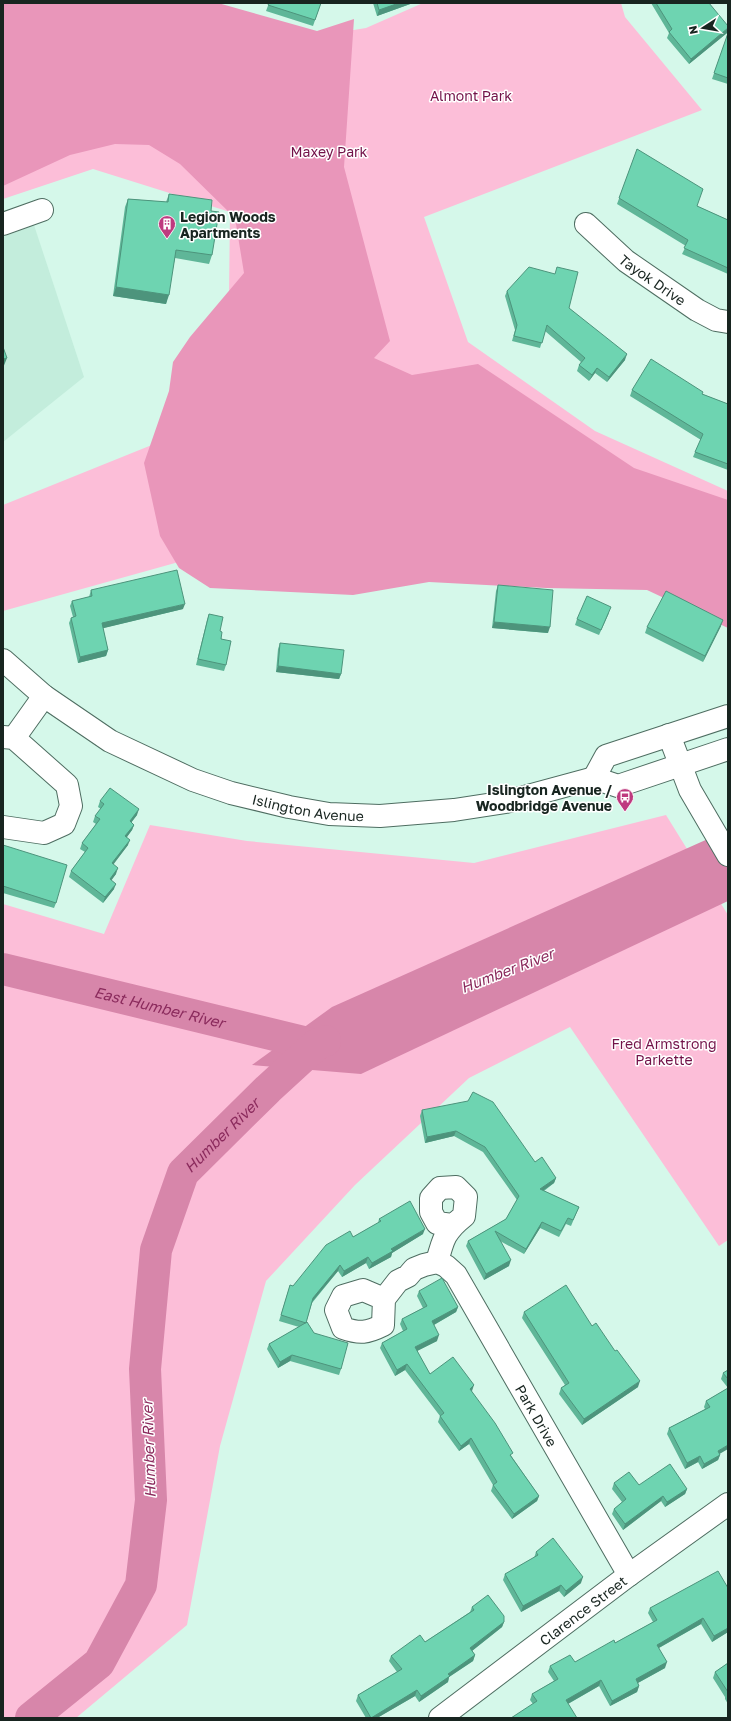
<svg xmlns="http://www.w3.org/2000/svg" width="731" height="1721" viewBox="0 0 731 1721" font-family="'Golos Text',sans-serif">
<rect width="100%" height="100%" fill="#d5f8ea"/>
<!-- built -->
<path fill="#c3eddc" d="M34,225l50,152 -81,65v-205z"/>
<!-- green -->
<path fill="#fcbed8" d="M3,3l320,32 43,-7 57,-25h198l4,14 77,93 -278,107 44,125 127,89 133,60v103l-499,-297 1,-85 -137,-43 -90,30z
M189,430l4,128 -190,53v-106z
M666,815l62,100v325l-9,6 -149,-219 -101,51 -114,107 -89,96 -46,165 -33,179 -111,93h-73v-814l101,30 46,-109 97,16 227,22z"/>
<!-- forest -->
<path fill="#e996ba" d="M3,3h215l99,28 37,-12 -10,148 46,174 -16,17 38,17 66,-11 156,104 94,32v128l-81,-38 -101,-2 -117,-6 -76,13 -143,-7 -31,-20 -19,-32 -16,-73 25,-72 4,-29 17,-25 54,-64 -9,-55 -55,-54 -31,-19 -34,-1 -45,11 -67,31z"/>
<!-- water -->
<path fill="#d786aa" d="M728,830v71l-367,173 -109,-9 80,-58z"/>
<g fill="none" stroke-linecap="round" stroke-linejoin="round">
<!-- river -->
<g stroke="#d786aa" stroke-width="32">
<path id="s1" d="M3,969l313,76"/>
<path id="s2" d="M31,1718l68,-55 42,-78 10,-85 -6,-131 11,-119 27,-77 85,-84 48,-44 9,-4"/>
</g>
<!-- minor casing -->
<g stroke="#4e6d61" stroke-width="24">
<g id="minor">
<path d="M3,224l39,-14"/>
<path id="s3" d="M586,224l40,37 71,49 19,10 12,2"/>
<path d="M669,735l21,55 38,65"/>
<path d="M3,737l11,1 53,47 4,21 -7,18 -20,9 -41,-6"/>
<path d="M14,738l30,-42"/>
<path d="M437,1262c6,-23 8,-31 27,-46l2,-19 -10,-10 -16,1 -9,10v14l6,11 15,2"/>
<path id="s4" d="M384,1299l-1,26c-16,8 -23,9 -40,3l-7,-18 7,-14 20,-6 21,9 14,-18 10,-5 6,-7 10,-4 13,-3 9,4 10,9 173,300"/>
<path id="s5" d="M440,1718l189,-143 99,-71"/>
</g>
</g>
<!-- major casing -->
<g stroke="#4e6d61" stroke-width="24">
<g id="major">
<path id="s6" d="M3,660l41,36 66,45 83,39 38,13 58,14 40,7 51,2 74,-6 52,-8 88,-24 24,8 110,-37"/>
<path d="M594,778l12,-22 122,-40"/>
</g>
</g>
<!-- minor -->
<use href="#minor" stroke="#fff" stroke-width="22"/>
<!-- major -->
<use href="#major" stroke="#fff" stroke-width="22"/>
</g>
<!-- wall -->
<path fill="#5fb698" d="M269,3h52l-8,23 -47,-15z
M373,3h40l-36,13z
M651,3h58l18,30 -38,31 -22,-26 2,-5z
M728,33v51l-16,-5z
M637,149l60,57 31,14v54l-46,-20 4,-8 -69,-42z
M169,194l42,17 1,44 -3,9 -34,-6 -9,46 -53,-8 12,-89 3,-8 38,3z
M507,291l62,17 56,52 -18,22 -12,-9 -6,8 -12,-10 2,-6 2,-3 -36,-31 -5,17 -28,-7 3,-11 -10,-34z
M632,390l70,4 26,10v66l-35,-13 2,-5 6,-12 -71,-44z
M498,585l50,48 -56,-5 4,-37z
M91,590l92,19 -80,19 5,22 -2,6 -28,7 -9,-40 2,-5 2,-1 -3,-11 2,-5 17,-4z
M609,613l-10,22 -24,-10 2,-6z
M209,614l11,17 6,34 -2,6 -28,-6 11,-45z
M721,626l-18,36 -58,-29 2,-6z
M280,643l61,31 -2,5 -63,-7 2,-23z
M100,801l37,14 -6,7 3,3 -2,5 -5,7 1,8 -15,19 3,10 -5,6 3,9 -11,14 -34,-26 2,-6 14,-19 -5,-3 2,-6 14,-19 -3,-2 2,-6 6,-7 -3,-2z
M3,845l53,58 -2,5 -51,-15z
M422,1110l113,52 21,16 -2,5 -10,8 35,16 -8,19 -5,-2 -7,13 -19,-9 -16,26 -24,-13 9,25 -25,14 -18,-34 2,-5 38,-22 11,-19 -34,-48 -29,-16 -29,7 -5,-27z
M379,1219l44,15 -31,19 -1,4 -22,12 -3,-6 -24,14 -4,-6 -26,32 -6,20 35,46 -2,6 -49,-14 -12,7 -11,-19 2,-5 30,-17 -20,-6 11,-36 3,1 60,-49 25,-14z
M419,1291l39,16 -2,5 -22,13 3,16 -20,10 13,23 42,17v1l40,65 27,39 -2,5 -25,18 -21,-28 2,-6 -24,-41 -10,7 -21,-29 2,-6 -35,-46 -10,6 -15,-28 2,-5 21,-12 -3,-7 2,-5 21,-11 -6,-12z
M524,1312l114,75 -56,38 -23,-31 2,-6 4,-3 -43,-67z
M728,1370v18l-7,-9 2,-6z
M728,1388l-8,66v1l-2,5 -16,9 -4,-7 -13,7 -18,-35 2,-6 36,-19 -1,-2 2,-6z
M614,1483l25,2 48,4 -2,5 -20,13 -4,-6 -38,29 -11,-16 2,-5 8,-7 -10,-13z
M536,1552l45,31 -17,14 -5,-6 -38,21 -18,-32 2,-6 29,-16z
M728,1588v44l-16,10 -11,-18 -42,24 6,20 -27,15 1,3 -2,6 -27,14 -11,-20 -31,18h-35l-3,-4 2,-6 22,-13 -6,-9 2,-6 25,-4 40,-19 38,-21 -5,-9 2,-5z
M472,1607l32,15 -2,5 -30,24 3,4 -2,6 -24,16 -1,5 -29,20 -4,-6 -38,22h-11l-10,-17 2,-6 39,-23 -8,-11 2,-5 34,-14 45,-30z
M728,1663v41l-3,-5v-2l-12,-19 2,-6z"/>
<!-- shaded-wall -->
<path fill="#4d947c" d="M399,3h14l-36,13 2,-6z
M728,28l-1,5 -38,31 2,-5z
M116,287l53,8 -3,9 -53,-8z
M627,354l-2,6 -18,22 2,-5z
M7,358l-4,10v-9z
M597,368l-2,5 -6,8 3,-6z
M185,604l-2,5 -83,20 2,-6z
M723,620l-2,6 -18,36 2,-6z
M494,622l56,5 -2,6 -56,-5z
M108,650l-2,6 -28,7 2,-6z
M278,666l63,8 -2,5 -63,-7z
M139,809l-2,6 -9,12 2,-6z
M134,825l-2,5 -9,12 2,-6z
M130,840l-2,5 -18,24 2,-6z
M118,868l-2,6 -8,11 2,-6z
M116,884l-2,5 -11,14 2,-6z
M456,1131l-2,5 -29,7 2,-6z
M556,1178l-2,5 -16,11 2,-5z
M542,1222l-2,6 -16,26 2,-5z
M425,1229l-2,5 -31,19 -1,4 -22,12 3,-6 19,-14z
M368,1257l-2,6 -24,14 2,-6z
M511,1260l-2,6 -25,14 2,-6z
M340,1265l-2,6 -27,32 2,-5z
M458,1307l-2,5 -26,15 2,-6z
M439,1335l-2,6 -24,12 2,-6z
M292,1355l-2,6 -12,7 2,-6z
M407,1364l-2,6 -10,6 2,-6z
M640,1381l-2,6 -56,38 2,-6z
M474,1385l-2,6 -4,4 2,-6z
M471,1438l-2,6 -10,7 2,-5z
M728,1445v4l-12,7 2,-5z
M720,1455l-2,5 -16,9 2,-5z
M700,1456l-2,6 -13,7 2,-6z
M687,1489l-2,5 -20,13 2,-5z
M539,1496l-2,5 -25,18 2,-5z
M663,1496l-2,5 -38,29 2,-6z
M583,1577l-2,6 -17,14 2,-6z
M561,1585l-2,6 -38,21 2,-6z
M703,1618l-2,6 -46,26 2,-5z
M504,1622l-2,5 -34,27 2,-6z
M728,1628v4l-16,10 2,-6z
M475,1655l-2,6 -24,16 -1,5 -29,20 2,-6 27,-22z
M667,1662l-2,6 -31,17 2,-6z
M601,1680l-2,6 -35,20 2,-6z
M639,1686l-2,6 -27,14 2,-5z
M417,1690l-2,6 -38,22h-6z"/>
<!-- building -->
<path fill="#6ed4b1" stroke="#4d947c" d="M269,3h52l-6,17 -47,-15z
M377,3h22l-20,7z
M656,3h53l19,23v2l-37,31 -22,-27 3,-3z
M728,33v45l-14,-5z
M637,149l66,40 -6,17 31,14v48l-44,-20 4,-8 -69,-42z
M169,194l43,6 -1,11 8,1 -7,43 -36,-5 -7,45 -53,-8 12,-88 40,3z
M529,267l26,7 2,-7 21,5 -9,36 58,46 -18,23 -12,-9 -5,7 -13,-10 6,-7 -38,-33 -5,18 -28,-7 3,-11 -10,-34z
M3,347l4,11 -4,1z
M651,359l52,33 -1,2 26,10v60l-33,-12 8,-18 -71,-44z
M177,570l8,34 -83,19 6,27 -28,7 -9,-39 5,-2 -4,-15 20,-5 -1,-6z
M498,585l55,5 -3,37 -56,-5z
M666,591l57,29 -18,36 -58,-29z
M587,596l24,11 -10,23 -24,-11z
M209,614l14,3 -3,14 2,1 -1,7 10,2 -5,24 -28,-6z
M280,643l64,7 -3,24 -63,-8z
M110,788l29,21 -9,12 4,4 -9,11 5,4 -18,23 6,5 -8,11 6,5 -11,13 -34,-26 17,-23 -6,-5 18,-24 -5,-3 9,-12 -4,-3z
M3,845l64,20 -11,38 -53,-17z
M473,1092l20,10 42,60 7,-5 14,21 -16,11 39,18 -6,13 -5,-2 -7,13 -19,-9 -16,27 -31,-18 16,29 -25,14 -18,-33 38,-22 13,-23 -34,-49 -29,-16 -29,6 -5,-27 46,-9z
M410,1201l15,28 -34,20 2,2 -21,12 -4,-6 -24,14 -4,-6 -27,33 -7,25 -25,-8 9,-30 3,1 33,-41 24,-14 3,6 28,-16 -2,-2z
M442,1278l16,29 -26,14 7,14 -24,12 15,27 23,-17 21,28 -4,4 25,34 18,30 -3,2 29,41 -25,18 -21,-29 4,-3 -26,-44 -10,8 -21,-30 4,-3 -37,-49 -10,6 -15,-27 25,-14 -5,-10 25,-13 -8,-15z
M566,1285l26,41 4,-3 19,28 2,-1 23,31 -56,38 -23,-31 8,-5 -45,-71z
M307,1322l7,11 34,10 -7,26 -49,-14 -12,7 -11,-18z
M728,1370v9l-5,-6z
M728,1388v57l-10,6 2,4 -16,9 -4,-8 -13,7 -18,-35 41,-21 -4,-6z
M670,1464l17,25 -20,13 -4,-6 -38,28 -11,-15 12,-10 -12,-16 15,-11 10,13z
M553,1538l30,39 -17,14 -5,-6 -38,21 -18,-32 33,-19 -2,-3z
M718,1571l10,17v40l-14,8 -11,-18 -46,27 10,17 -31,17 3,7 -27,15 -11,-21 -35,20 11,18h-66l26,-17 -5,-7 26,-15 -8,-13 20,-11 5,7 39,-22 1,3 42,-23 -7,-12z
M488,1595l16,21v6l-34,26 5,7 -27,19 2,2 -29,20 -4,-6 -46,28 -13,-23 44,-26 -11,-13 29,-21 5,7 49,-32 -2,-3z
M728,1663v29l-13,-20z"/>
<!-- icons -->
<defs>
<g id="building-pin" transform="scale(0.9)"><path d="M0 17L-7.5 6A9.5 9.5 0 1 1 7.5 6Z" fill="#be3a7f" stroke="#fff"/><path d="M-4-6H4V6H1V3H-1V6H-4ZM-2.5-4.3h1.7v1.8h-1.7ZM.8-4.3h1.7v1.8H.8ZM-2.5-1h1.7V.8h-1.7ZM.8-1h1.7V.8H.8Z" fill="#fff"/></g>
<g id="bus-pin" transform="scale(0.9)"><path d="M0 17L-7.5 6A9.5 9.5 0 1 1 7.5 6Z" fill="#be3a7f" stroke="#fff"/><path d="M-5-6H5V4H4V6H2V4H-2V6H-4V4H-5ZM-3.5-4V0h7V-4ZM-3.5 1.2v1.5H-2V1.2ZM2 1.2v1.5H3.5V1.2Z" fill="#fff"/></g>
</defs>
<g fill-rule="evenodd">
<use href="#building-pin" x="167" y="224"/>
<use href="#bus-pin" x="625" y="797"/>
</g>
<g text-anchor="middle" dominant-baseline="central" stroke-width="3" stroke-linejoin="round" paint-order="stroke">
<!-- park labels -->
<g font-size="14" fill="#721148" stroke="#fff">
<text x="471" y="95">Almont Park</text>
<text x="329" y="151">Maxey Park</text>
<text x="664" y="1043">Fred Armstrong<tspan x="664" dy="16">Parkette</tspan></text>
</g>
<!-- poi labels -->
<g font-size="14" font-weight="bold" fill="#182520" stroke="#fff" text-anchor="start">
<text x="180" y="216">Legion Woods<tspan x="180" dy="16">Apartments</tspan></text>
<text x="612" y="789" text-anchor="end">Islington Avenue /<tspan x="612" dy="16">Woodbridge Avenue</tspan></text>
</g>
<!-- street labels -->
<g font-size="14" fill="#182520" stroke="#fff">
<text stroke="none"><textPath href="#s3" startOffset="87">Tayok Drive</textPath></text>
<text stroke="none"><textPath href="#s6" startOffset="345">Islington Avenue</textPath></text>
<text stroke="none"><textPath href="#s4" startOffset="399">Park Drive</textPath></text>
<text stroke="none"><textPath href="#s5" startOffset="179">Clarence Street</textPath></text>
</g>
<!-- water labels -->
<g font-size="15" font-style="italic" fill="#8b2b5d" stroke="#fff">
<text transform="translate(507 970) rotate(-21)">Humber River</text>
<text stroke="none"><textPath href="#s1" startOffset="161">East Humber River</textPath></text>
<text stroke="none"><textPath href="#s2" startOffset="648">Humber River</textPath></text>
<text transform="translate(148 1449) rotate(-92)">Humber River</text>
</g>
</g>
<!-- border -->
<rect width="731" height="1721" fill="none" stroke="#182520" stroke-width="8"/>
<!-- north arrow -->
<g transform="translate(703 28) rotate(258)" stroke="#ffffff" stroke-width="3" paint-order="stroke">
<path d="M0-3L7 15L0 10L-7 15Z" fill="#182520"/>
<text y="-6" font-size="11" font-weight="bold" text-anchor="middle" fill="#182520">N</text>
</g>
</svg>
